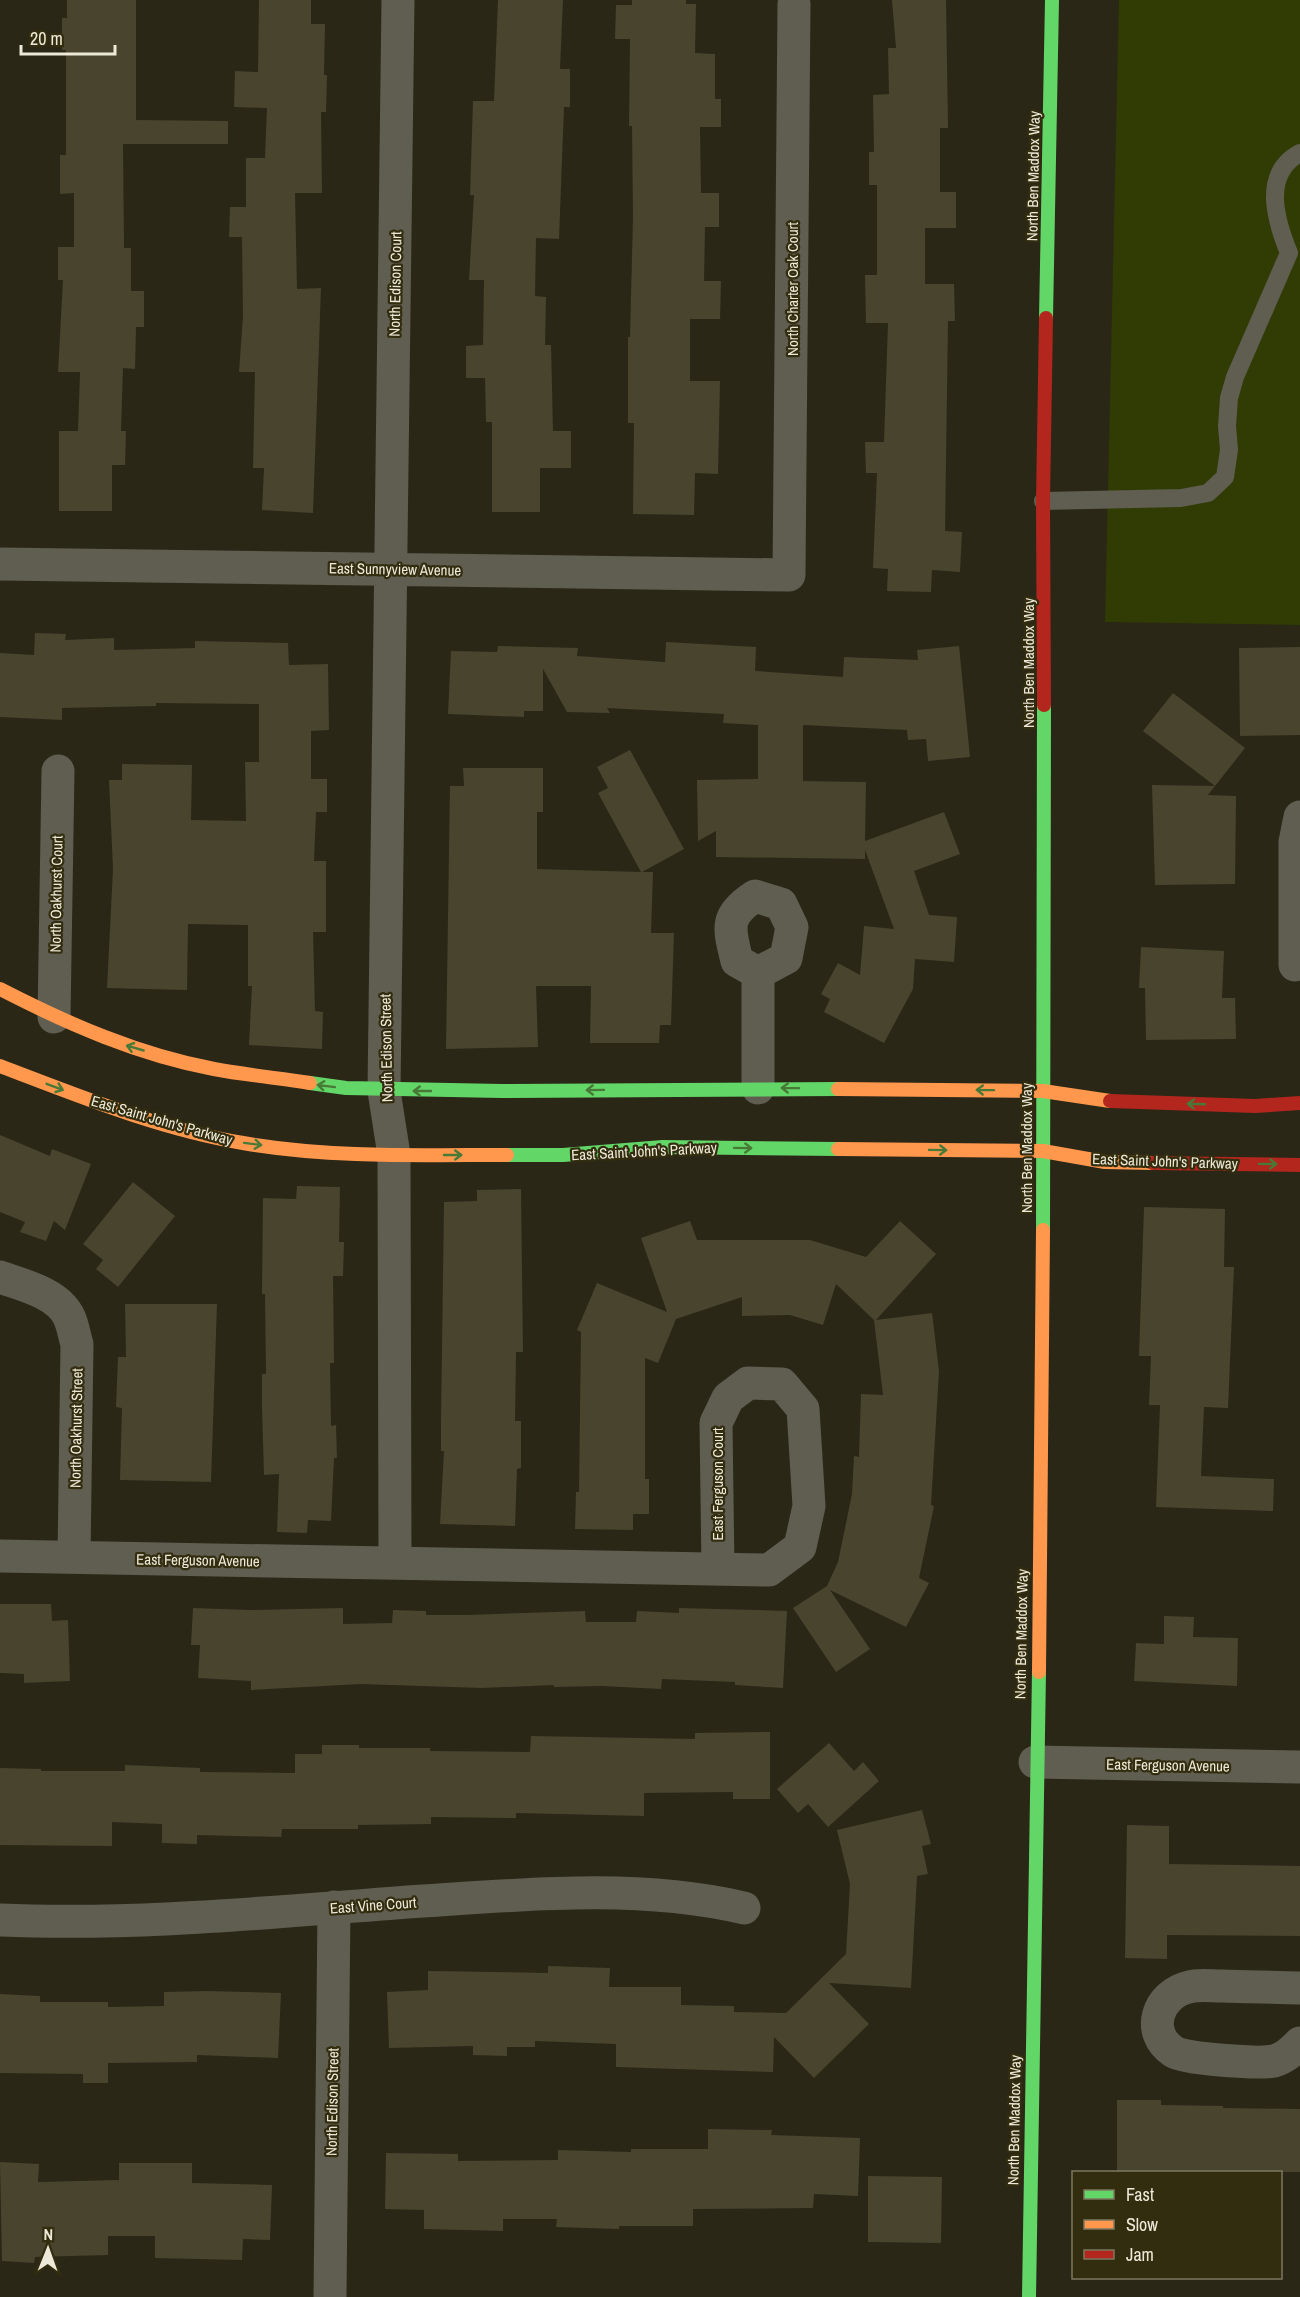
<svg xmlns="http://www.w3.org/2000/svg" width="1300" height="2297" viewBox="0 0 1300 2297" font-family="'Archivo Narrow',sans-serif">
<rect width="100%" height="100%" fill="#2a2717"/>
<!-- green -->
<path fill="#303c04" d="M1119,0h181v625l-195,-3z"/>
<!-- building -->
<path fill="#48442e" d="M67,0h69v120l92,1v23h-105l1,104h7v43h13v36h-8l-1,42 -12,-1 -2,63h5l-1,34h-13v46h-53v-80h19l2,-59h-22l5,-92h-5v-33h16v-54l-14,1v-39h6v-105h-4v-32h5z
M259,0h52v24h14l-1,51h3l-1,37h-5l1,81h-27l2,96 24,-1 -8,225 -51,-3 2,-42h-11l2,-96h-16l4,-56 -1,-79h-13l1,-30h16v-49h19l2,-50 -33,-1 1,-36 23,1z
M498,0h65l-3,69h10v38h-6l-5,132 -23,-1 -1,58 11,1 -1,48h6l2,86h18v37h-31v44h-48v-90h-6l-1,-44h-19v-32l17,-1 1,-65h-15l5,-85h-4l3,-94h21z
M632,0h54v4h10l-1,49 20,1v45h6v28h-21l1,66h18v34h-14l-1,54h17l-1,38h-30v62h30l-2,93 -23,-1 -1,42 -61,-1 1,-91h-6v-86h2l3,-120 -1,-91h-3l1,-87h-15l1,-34h16z
M892,0h54l2,128h-8v64h16v36h-31v56h29l1,37h-7l-3,210 17,1 -2,40 -28,-2 -1,22 -44,-1 1,-22 -15,-1 4,-95h-11l-1,-31h19l4,-119h-22l-1,-48h12v-90h-8v-33h5l-1,-57 16,-1 -1,-46h8z
M35,633l31,1 -1,6 49,-2v12l81,-2v-7l93,2 1,22 39,-1 1,66 -18,1v48h16v33h-11l-2,49h12v71h-13l2,79 8,1 -1,37 -73,-4 3,-59h-4v-61l-60,-1 -1,66 -80,-2 6,-119 -4,-89h13v-16l70,1 -1,55 55,1 -1,-59h14v-58l-103,-1v3l-94,2v12l-62,-3v-64l34,2z
M666,642l90,5 -1,24 88,6 1,-20 74,3 -1,-10 42,-4 11,111 -42,4 -2,-22 -18,1 -1,-10 -104,-5v56l63,1 -1,59 79,-29 16,42 -46,17 15,44 28,2 -3,45 -39,-3 -2,30 -29,54 -60,-31 6,-13 -9,-5 17,-31 22,12 4,-49 30,3 -29,-79v9l-149,-2v-26l-18,10 -1,-61 61,-1v-54l-35,-2 1,-9 -117,-6 3,5 -43,-1 -24,-43v42h-19v6l-76,-3 3,-63 46,1 1,-6 80,2 -1,8 88,6z
M1300,647v88l-60,1 -1,-88z
M1173,693l72,55 -37,47 28,1 -1,88 -80,1 -3,-100 63,1 -72,-55z
M630,750l54,99 -42,23h11l-2,61h23l-3,92h-11l-1,18h-69l1,-57h-55l2,61 -92,2 4,-263h14l-1,-18h80v44h-6v57l104,3 -43,-79 10,-5 -11,-21z
M1141,947l83,4 -2,47h13l1,41 -90,1 -1,-52h-6z
M0,1135l50,21 2,-7 39,15 -26,66 -11,-9 -8,20 -26,-9 5,-10 -25,-10z
M133,1182l42,34 -57,71 -22,-18 7,-9 -20,-16z
M297,1186l43,1 -1,55h5l-1,34h-10l1,87h-4l1,63 5,-1 1,33h-3l-3,63 -23,-1 -1,13 -30,-1 2,-58 -15,1 -2,-67v-34h4l-1,-80h-3l1,-96 33,1z
M521,1189l2,163h-7l-1,69h6v47l-4,1 -2,57 -75,-2 4,-73h-3v-29l3,-220 33,-1v-11z
M1144,1207l81,2 -1,58h10l-6,141 -24,-1 -3,69 73,3 -1,32 -117,-4 4,-102h-11l2,-49h-12z
M690,1221l7,19h113l56,17 34,-36 36,33 -60,66 56,-7 7,58 -8,134 3,1 -15,72 10,5 -23,44 -76,-37 40,59 -34,23 -43,-64 34,-22 11,-24 14,-68 2,-38 5,1 2,-63 22,1 -9,-75 -38,-36 -13,41 -33,-10 -48,1v-19l-66,22 -18,44 -13,-5v121h4v35h-16v16l-58,-1 1,-37h3l2,-160 -4,-2 20,-47 70,29 -26,-74z
M125,1304h92l-6,178 -91,-2 2,-72 -6,-1 2,-50h8z
M0,1604h51l1,17 16,-1 2,61 -46,2v-9l-24,-1z
M193,1608l57,2 93,-2v16l49,-1 1,-13 33,1v4h41l118,-4 1,11h50l1,-11 42,2v-5l108,3 -4,77 -48,-3v-3l-73,-3 -1,10 -59,-3 -48,1v-2l-72,3 -121,-4 -110,6v-9l-53,-3 2,-33h-9z
M1164,1616l30,1 -1,20 45,1 -1,48 -103,-5 2,-38 28,1z
M770,1732v67h-37v-7l-89,1v23l-128,-3v5l-85,-1v7l-73,1v4h-76l-1,8 -84,-2v9l-35,-1v-19l-50,-2v24l-112,-1v-77l41,1v2h84v-6l75,3v4l95,1v-19h27v-9h37v3h71v3l100,1 1,-16 164,3v-6z
M829,1743l25,28 9,-9 16,19 -51,46 -20,-23 -10,9 -21,-24z
M922,1810l9,34 -9,2 6,28 -11,2 -6,112 -82,-5 40,41 -55,54 -40,-41 -1,35 -157,-5v-23l-81,-3v6h-28v9l-34,-1v-9l-84,2 -2,-56 41,-2v-19l120,2v-7l62,2 -1,19h72v18l53,1v6l52,1 60,-59 4,-70 -13,-54z
M1127,1825l42,1v38l131,2v70l-133,-1v24l-42,-1z
M207,1991l74,2 -3,65 -81,-3v7l-89,1v20h-25v-9l-83,-1v-79l40,2v6h68v5l56,-1v-14z
M1117,2100h44v5l62,1v2l77,1v63h-183z
M708,2129l64,1 -1,5 89,3 -2,58 -44,-2 -1,14 -120,1v17h-74v3l-63,-2 1,-8h-54v12l-79,-2v-19l-39,-1 1,-56 72,1v7l100,-1v-10l73,2v-3h77z
M0,2162l39,2 -1,18 81,-2v-17h73v20l80,2 -2,55 -27,-1 -1,21 -87,-2v-22h-47v19l-73,2 -1,6 -32,-2z
M868,2176l74,1 -1,66 -73,-1z"/>
<g fill="none" stroke-linecap="round" stroke-linejoin="round">
<!-- lane -->
<path stroke="#605d51" stroke-width="18" d="M1043,501l138,-3 27,-5 17,-16 4,-27 -2,-24 2,-28 6,-21 54,-124c-13,-32 -28,-79 11,-100"/>
<!-- street -->
<path stroke="#605d51" stroke-width="33" d="M0,564l789,11 5,-571
M1295,965v-123l5,-25
M54,1017l4,-246
M758,1088v-115l28,-15 6,-31 -11,-23 -26,-8c-31,20 -26,32 -18,65l21,12
M0,1277c22,8 58,16 69,40 4,8 5,18 8,27l-3,213
M0,1556c256,4 512,9 769,14l31,-23 9,-41 -6,-97 -21,-25 -34,-1 -20,15 -12,25 2,146
M395,1563l-1,-408 -10,-64 14,-1091
M1035,1762l265,5
M0,1920c141,6 282,-9 423,-19 106,-7 217,-17 321,7
M1300,1988c-26,-1 -52,-1 -78,-2 -11,0 -23,-2 -33,1 -31,7 -45,45 -15,65 10,7 86,12 100,9 11,-3 18,-10 26,-18
M330,2297l4,-390"/>
<!-- fast -->
<path stroke="#63d668" stroke-width="14" d="M1046,318l6,-318
M310,1083l36,5 156,3 336,-2
M507,1155h56l100,-8 175,2
M1043,1230l1,-525
M1029,2297l10,-625"/>
<!-- slow -->
<path stroke="#ff974d" stroke-width="14" d="M0,989c68,35 139,66 214,80 32,6 64,9 96,14
M0,1066c79,30 159,63 243,77 87,15 176,12 264,12
M838,1089l205,2 67,10
M838,1149l205,2 62,11 48,1
M1039,1672l4,-442"/>
<!-- jam -->
<path stroke="#b3261e" stroke-width="14" d="M1044,705l-1,-204 3,-183
M1110,1101l145,5 45,-3
M1153,1163l147,2"/>
</g>
<!-- one-way arrows -->
<defs><path id="oneway-shaft" d="M-6 0H5M1.5-3L5.5 0L1.5 3" fill="none" stroke-width="1.6" stroke-linecap="round" stroke-linejoin="round" transform="scale(1.5)"/></defs>
<g stroke="#487937">
<use href="#oneway-shaft" transform="translate(135 1048) rotate(-164)"/>
<use href="#oneway-shaft" transform="translate(326 1086) rotate(-173)"/>
<use href="#oneway-shaft" transform="translate(55 1087) rotate(21)"/>
<use href="#oneway-shaft" transform="translate(790 1088) rotate(-179)"/>
<use href="#oneway-shaft" transform="translate(595 1090) rotate(179)"/>
<use href="#oneway-shaft" transform="translate(985 1090) rotate(-179)"/>
<use href="#oneway-shaft" transform="translate(422 1091) rotate(-180)"/>
<use href="#oneway-shaft" transform="translate(1196 1104) rotate(-178)"/>
<use href="#oneway-shaft" transform="translate(253 1144) rotate(7)"/>
<use href="#oneway-shaft" transform="translate(743 1148) rotate(1)"/>
<use href="#oneway-shaft" transform="translate(938 1150) rotate(1)"/>
<use href="#oneway-shaft" transform="translate(453 1155)"/>
<use href="#oneway-shaft" transform="translate(1268 1164) rotate(1)"/>
</g>
<g text-anchor="middle" dominant-baseline="central" stroke-width="4.5" stroke-linejoin="round" paint-order="stroke">
<!-- street labels -->
<g font-size="15" fill="#ece9d8" stroke="#322d0f">
<text transform="translate(1033 176) rotate(-89)">North Ben Maddox Way</text>
<text transform="translate(395 284) rotate(-89)">North Edison Court</text>
<text transform="translate(792 289) rotate(-90)">North Charter Oak Court</text>
<text transform="translate(395 569) rotate(1)">East Sunnyview Avenue</text>
<text transform="translate(1028 663) rotate(-90)">North Ben Maddox Way</text>
<text transform="translate(56 894) rotate(-89)">North Oakhurst Court</text>
<text transform="translate(386 1048) rotate(-91)">North Edison Street</text>
<text transform="translate(162 1120) rotate(16)">East Saint John's Parkway</text>
<text transform="translate(1026 1148) rotate(-90)">North Ben Maddox Way</text>
<text transform="translate(644 1151) rotate(-3)">East Saint John's Parkway</text>
<text transform="translate(1165 1161) rotate(2)">East Saint John's Parkway</text>
<text transform="translate(76 1428) rotate(-89)">North Oakhurst Street</text>
<text transform="translate(717 1484) rotate(-90)">East Ferguson Court</text>
<text transform="translate(198 1560) rotate(1)">East Ferguson Avenue</text>
<text transform="translate(1021 1634) rotate(-89)">North Ben Maddox Way</text>
<text transform="translate(1168 1765) rotate(1)">East Ferguson Avenue</text>
<text transform="translate(373 1905) rotate(-4)">East Vine Court</text>
<text transform="translate(332 2102) rotate(-89)">North Edison Street</text>
<text transform="translate(1014 2120) rotate(-89)">North Ben Maddox Way</text>
</g>
</g>
<!-- legend -->
<rect x="1072" y="2171" width="210" height="108" fill="#322d0f" stroke="#7c785f" stroke-width="1.5"/>
<rect x="1084" y="2190" width="30" height="9" fill="#63d668" stroke="#7c785f" stroke-width="1.5"/>
<text x="1126" y="2201" font-size="18" fill="#ece9d8">Fast</text>
<rect x="1084" y="2220" width="30" height="9" fill="#ff974d" stroke="#7c785f" stroke-width="1.5"/>
<text x="1126" y="2231" font-size="18" fill="#ece9d8">Slow</text>
<rect x="1084" y="2250" width="30" height="9" fill="#b3261e" stroke="#7c785f" stroke-width="1.5"/>
<text x="1126" y="2261" font-size="18" fill="#ece9d8">Jam</text>
<!-- north arrow -->
<g transform="translate(48 2249) rotate(1)" stroke="#322d0f" stroke-width="4.5" paint-order="stroke">
<path d="M0-4.5L10 22L0 15L-10 22Z" fill="#ece9d8"/>
<text y="-9" font-size="16" font-weight="bold" text-anchor="middle" fill="#ece9d8">N</text>
</g>
<!-- scale -->
<path d="M21 45v9h94v-9" fill="none" stroke="#ece9d8" stroke-width="3"/>
<text x="30" y="45" font-size="18" fill="#ece9d8" stroke="#322d0f" stroke-width="4.5" paint-order="stroke">20 m</text>
</svg>
